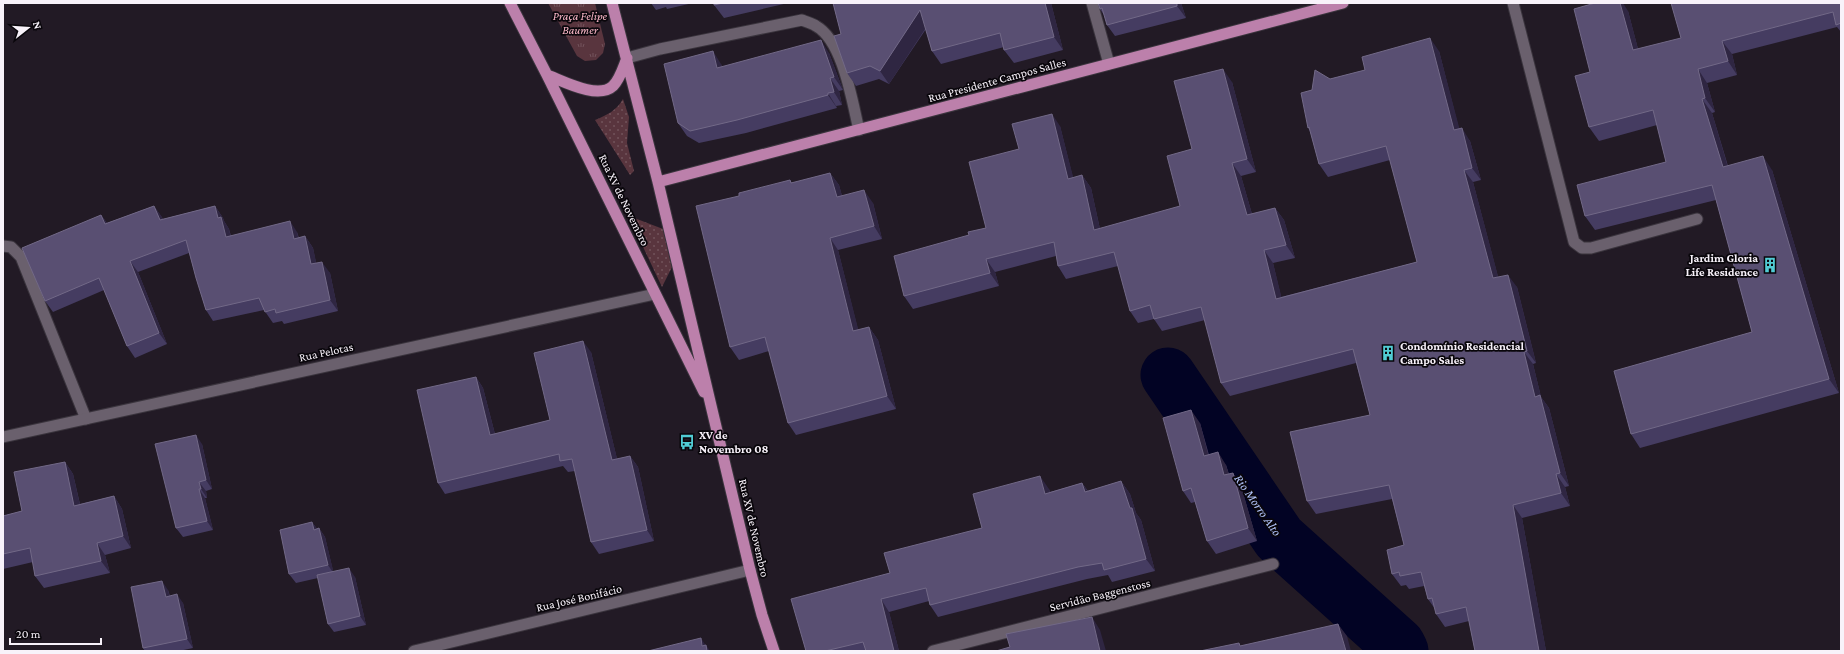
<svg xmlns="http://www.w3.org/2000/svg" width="1844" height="654" viewBox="0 0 1844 654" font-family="'Crimson Pro',serif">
<defs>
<pattern id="grass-dots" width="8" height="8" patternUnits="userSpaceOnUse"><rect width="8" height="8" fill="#59353e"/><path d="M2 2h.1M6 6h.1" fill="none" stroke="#72535b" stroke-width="1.8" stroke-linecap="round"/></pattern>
<pattern id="park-tufts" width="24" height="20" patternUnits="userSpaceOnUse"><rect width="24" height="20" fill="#59353e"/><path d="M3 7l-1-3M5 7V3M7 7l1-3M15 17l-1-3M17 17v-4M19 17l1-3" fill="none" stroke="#72535b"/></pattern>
</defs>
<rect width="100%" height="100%" fill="#221a25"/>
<!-- grass -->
<path fill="url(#grass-dots)" d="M623,99l6,18 -2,26 7,28 -4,4 -35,-55c12,-5 21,-9 28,-21z
M627,213l10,6 26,10 9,38 -10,20z"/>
<!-- park -->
<path fill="url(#park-tufts)" d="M548,3h47l10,41 -2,9 -7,7 -11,1 -8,-5z"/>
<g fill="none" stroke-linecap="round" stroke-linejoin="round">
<!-- river -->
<path stroke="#020324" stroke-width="55" d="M1168,375l111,163 119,107 3,6"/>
<!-- service casing -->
<g stroke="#3a343d" stroke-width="13">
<path id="service" d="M1513,3l61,239 8,6h9l106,-29
M627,58l33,-9 142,-29c4,2 10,3 14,6 27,15 36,75 43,104
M3,246l8,1 10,10 65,162"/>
</g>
<!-- minor casing -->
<g stroke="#3a343d" stroke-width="13">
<path id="minor" d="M1092,3l17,61
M3,437l652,-143
M414,651l336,-81
M933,651l340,-87"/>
</g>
<!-- primary casing -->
<g stroke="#3a343d" stroke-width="13">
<path id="primary" d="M510,3l37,72 157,317
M612,3l46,179 92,388 12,45 12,36
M547,75c16,6 51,25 66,11 7,-7 10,-18 14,-28
M658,182l685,-179"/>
</g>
<!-- service -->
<use href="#service" stroke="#6a606d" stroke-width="11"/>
<!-- minor -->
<use href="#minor" stroke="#6a606d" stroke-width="11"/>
<!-- primary -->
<use href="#primary" stroke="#bc80ab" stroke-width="11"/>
</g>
<!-- wall -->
<path fill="#453c61" d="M651,3h42l-26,6 -1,-2 -10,3z
M714,3h74l-64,15 -10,-13z
M833,3h218l12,47 -49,13 -10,-13v-3l-63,17 -9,-13 -6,-22 -37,55 -10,-5 -23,7 -9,-13 -6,-39z
M1098,3h83l5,15 -71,18 -8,-11 -3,-10 -4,-6z
M1841,3v29l-4,-5 -105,27 5,21 -30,8 8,29 -3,1 16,53 44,4 67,223 -199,55 -9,-14 121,-102 -36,-132 -121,30 -10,-14 81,-54 -9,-37 -58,16 -10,-14 1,-55 38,-61 10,38z
M1439,51l20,78 11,12 11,39 -8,2 25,95 19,10 19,76 -3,1 8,33 8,11 20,78 -4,1 5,19 -48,12 24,133h-71l-6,-30 -24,6 -9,-13 -1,-5 -7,-10 -4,-13 -15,3 -3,-4 -5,1 -9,-12 12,-29 -12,-46 -76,15 -9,-13 63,-86 -14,-52 -126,33 -9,-13 -16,-63 -43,11 -8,-12 -16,4 -8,-12 -12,-45 -52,13 -8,-13 -2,-10 -61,16 4,14 -86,23 -9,-13 65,-61 17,-7 33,-79 41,-23 13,52 9,-3 9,13 9,41 80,-23 12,-57 40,-67 24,90 -15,4 11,38 23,-6 9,12 11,38 -22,5 8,34 136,-35 -27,-102 -62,17 -9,-13 -9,-33 -2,-3 4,-38 18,-11z
M829,53l14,37 -4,1 3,14 -6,1 1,2 -91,25 -47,10 -12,-7 -9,-13 43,-59 1,3z
M830,173l9,12 3,11 31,7 9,36 -44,11 20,80 11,-3 9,13 18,69 -100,26 -8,-12 -19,-72 -30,9 -9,-13 9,-151 51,-16 2,3z
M154,206l9,13 52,-13 8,12 1,3 5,8 2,7 66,-4 2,6 6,-2 8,12 3,15 14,10 8,38 -54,13 -2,-3 -9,2 -9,-13 -51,11 -7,-11 -17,-57 -51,19 29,72 -32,14 -8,-12 -23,-56 -51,22 -8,-11 56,-86 6,8z
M591,352l26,107 13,-3 8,11 16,74 -55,13 -8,-12 -16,-71 -7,1 -5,-6 -118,28 -7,-11 38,-106 7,11 12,46 55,-14z
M1200,423l9,32 17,10 3,9 4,-1 8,13 16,55 -41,13 -9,-13 -12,-39 -4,1 -8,-12z
M202,444l10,45 -6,2 1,7h-2l8,32 -30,7 -7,-9z
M65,462l8,12 7,30 34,-8 8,13 9,39 -26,7 5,18 -66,15 -9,-12 -2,-14 -30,7v-53l19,-5z
M1121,481l9,13 6,19 5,7 14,51 -43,11 -4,-7 -21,4 -149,38 -8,-12 -1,-4 -40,11 10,39h-93l84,-78 92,-45 67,-39 1,3 32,-9 6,8z
M312,522l5,7 2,-1 6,9 8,34 22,6 11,48 -32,7 -6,-8 -10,-46 -22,5 -7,-9z
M168,590l2,6 13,7 10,45 -14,3h-34l-2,-3z"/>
<!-- shaded-wall -->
<path fill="#2f2642" d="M1045,3h6l12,47 -9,-13z
M1177,3h4l5,15 -9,-12z
M1620,3h3l5,8 14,53 -9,-14z
M920,10l9,13 -40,61 -9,-13z
M1430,38l9,13 24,91 -9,-12z
M821,40l8,13 14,37 -9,-13z
M1722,41l10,13 5,21 -9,-14z
M713,51l8,13 5,16 -9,-12z
M1223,69l9,13 24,90 -9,-13z
M1698,69l9,14 8,29 -10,-14z
M830,78l9,13 3,14 -8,-13z
M828,93l8,13 1,2 -9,-13z
M1702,99l10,14 20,68 -9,-14z
M1052,114l8,12 17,66 -9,-13z
M1462,128l8,13 11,39 -9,-12z
M1763,156l9,14 67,223 -10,-14z
M1232,163l9,13 15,52 -9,-13z
M1464,170l9,12 29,109 -9,-13z
M830,173l9,12 7,25 -9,-13z
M1082,175l9,13 12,55 -9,-13z
M864,190l9,13 9,36 -8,-13z
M154,206l8,11 5,14 -7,-11z
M215,206l8,12 1,3 5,8 4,19 -7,-11 -8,-19z
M1275,208l9,12 11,38 -9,-13z
M101,215l8,11 -4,-2z
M290,221l7,11 4,18 -7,-11z
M305,236l8,12 6,27 -8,-11z
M830,238l8,12 24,94 -9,-13z
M1264,250l9,13 12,48 -9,-12z
M986,259l9,13 4,14 -9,-13z
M130,261l8,11 29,72 -8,-11z
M322,262l8,11 8,38 -8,-11z
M1508,275l9,12 19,76 -9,-12z
M869,327l9,13 18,69 -9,-13z
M583,341l8,11 29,119 -8,-11z
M1524,352l9,12 8,33 8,11 20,78 -9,-13 -25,-76z
M476,377l7,11 15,58 -8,-11z
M1191,410l9,13 12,46 -8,-13z
M196,435l6,9 10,45 -6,-9z
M1218,452l8,13 7,23 -9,-13z
M630,456l8,11 16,74 -7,-11z
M65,462l8,12 10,44 -9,-12z
M1233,473l8,13 16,55 -9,-13z
M1556,474l9,13 5,19 -9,-13z
M1040,476l9,13 4,17 -8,-12z
M1121,481l9,13 6,19 5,7 14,51 -9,-12z
M199,482l7,9 1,7 -6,-9z
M1082,483l9,13 -6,-4z
M199,489l6,9 8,32 -6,-9z
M114,496l8,13 9,39 -8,-12z
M1513,505l9,13 24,133h-7z
M312,522l6,8h-4z
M319,528l6,9 9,37 -6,-9z
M97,543l8,12 5,18 -9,-12z
M349,568l6,9 11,48 -6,-9z
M162,581l6,9 4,16 -6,-9z
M177,594l6,9 10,45 -6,-9z
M881,599l8,13 10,39h-5z
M1092,617l8,13 6,21h-6z
M1338,624l9,12 4,15h-5z
M701,638l5,8v-1l4,6h-4l-4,-5z"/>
<!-- building -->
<path fill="#594f72" stroke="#726987" d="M714,3h9l-9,2z
M833,3h212l9,34 -50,13 -4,-17 -68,18 -12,-41 -40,61 -10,-5 -23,7 -13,-37 7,-2z
M1098,3h79v3l-70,19 -5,-17 -2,1z
M1595,3h25l13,47 48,-12 -10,-35h170v20l-5,2 -3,-13 -111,29 6,20 -30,8 7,29 -3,1 21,68 40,-11 66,223 -198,55 -17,-63 138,-39 -40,-147 -127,31 -8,-31 89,-23 -13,-52 -64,17 -14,-51 15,-4 -16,-63z
M1430,38l24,92 8,-2 10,40 -8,2 29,108 15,-3 19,76 -3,1 11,45 5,-2 20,78 -4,1 5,19 -48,12 26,146h-64l-9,-44 -30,7 -4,-16 -4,1 -7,-27 -21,4 -1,-4 -7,2 -5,-24 17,-5 -15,-60 -82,16 -17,-69 80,-17 -17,-66 -132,34 -20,-76 -47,12 -4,-14 -20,6 -16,-59 -56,14 -4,-24 -68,17 4,14 -86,23 -10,-40 75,-21 -1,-3 18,-4 -17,-66 50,-13 -7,-25 40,-10 16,65 14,-4 12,55 86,-24 -13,-50 25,-7 -18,-68 49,-12 24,90 -15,4 15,52 28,-7 11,37 -22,5 12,49 141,-37 -31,-116 -67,18 -10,-37 -1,1 -7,-35 11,-3 3,-20 15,9 35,-9 -3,-13z
M821,40l13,37 -4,1 4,14 -6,1v2l-91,25 -47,11 -12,-8 -14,-59 49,-13 4,17z
M830,173l7,24 27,-7 10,36 -44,12 23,93 16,-4 18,69 -99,27 -23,-86 -35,10 -34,-141 43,-10v-3l51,-13 1,3z
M154,206l6,14 55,-14 3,12 3,-1 5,20 64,-16 4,18 11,-3 6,28 11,-2 8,38 -54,13 -1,-4 -10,3 -6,-14 -53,12 -10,-32 -10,-38 -56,21 29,72 -32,13 -28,-68 -54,23 -23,-53 79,-33 4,9z
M583,341l29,119 18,-4 17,74 -56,12 -19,-83 -12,2 -1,-7 -121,29 -21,-93 59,-13 14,58 60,-15 -16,-67z
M1191,410l13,46 14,-4 6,23 9,-2 15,55 -41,13 -16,-53 -8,3 -20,-73z
M196,435l10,45 -7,2 2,7h-2l8,32 -31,7 -21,-84z
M65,462l9,44 40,-10 9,40 -26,7 4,18 -66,15 -5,-28 -27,6v-38l19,-5 -8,-39z
M1040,476l5,18 37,-11 3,9 36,-11 9,27h2l14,51 -42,11 -2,-7 -24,4 -148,38 -4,-17 -45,11 13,52h-28l-3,-9 -38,9h-19l-15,-52 99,-26 -6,-20 98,-25 -9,-34z
M312,522l2,8 5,-2 9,37 -39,9 -9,-44z
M349,568l11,48 -32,8 -11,-49z
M162,581l4,16 11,-3 10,45 -44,9 -12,-61z
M1092,617l8,34h-104l14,-4 -4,-13z
M1338,624l8,27h-146l39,-8 1,3z
M701,638l1,8 4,-1 1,6h-59z"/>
<!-- icons -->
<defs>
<g id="building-bare" transform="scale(1.2)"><path d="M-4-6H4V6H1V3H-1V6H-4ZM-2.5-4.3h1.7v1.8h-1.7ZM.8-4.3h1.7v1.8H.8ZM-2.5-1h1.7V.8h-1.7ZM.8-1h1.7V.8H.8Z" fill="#51ccd4" stroke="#09060b" stroke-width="2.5" paint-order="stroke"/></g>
<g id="bus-bare" transform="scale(1.2)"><path d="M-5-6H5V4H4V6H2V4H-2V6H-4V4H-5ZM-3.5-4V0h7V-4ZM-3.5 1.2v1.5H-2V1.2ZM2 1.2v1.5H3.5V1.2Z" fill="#51ccd4" stroke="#09060b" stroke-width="2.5" paint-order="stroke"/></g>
</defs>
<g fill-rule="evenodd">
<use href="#building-bare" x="1770" y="265"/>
<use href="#building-bare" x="1388" y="353"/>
<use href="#bus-bare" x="687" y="442"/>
</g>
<g text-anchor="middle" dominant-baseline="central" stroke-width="3.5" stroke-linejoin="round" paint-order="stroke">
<!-- park labels -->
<g font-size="12" font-style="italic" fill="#fbb8c8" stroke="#09060b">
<text x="580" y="16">Praça Felipe<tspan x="580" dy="14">Baumer</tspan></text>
</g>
<!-- street labels -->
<g font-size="12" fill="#f8f2fa" stroke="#09060b">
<text transform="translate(997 80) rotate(-15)">Rua Presidente Campos Salles</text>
<text transform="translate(624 200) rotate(64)">Rua XV de Novembro</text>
<text transform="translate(326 352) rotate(-12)">Rua Pelotas</text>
<text transform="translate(754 528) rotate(77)">Rua XV de Novembro</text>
<text transform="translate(1100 595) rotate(-14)">Servidão Baggenstoss</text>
<text transform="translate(579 598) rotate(-13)">Rua José Bonifácio</text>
</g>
<!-- poi labels -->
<g font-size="12" font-weight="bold" fill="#f8f2fa" stroke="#09060b" text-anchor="start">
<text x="1758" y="258" text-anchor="end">Jardim Gloria<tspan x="1758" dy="14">Life Residence</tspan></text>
<text x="1400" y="346">Condomínio Residencial<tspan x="1400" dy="14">Campo Sales</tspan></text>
<text x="699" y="435">XV de<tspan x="699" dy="14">Novembro 08</tspan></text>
</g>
<!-- water labels -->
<g font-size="13" font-style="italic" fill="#b1c3f9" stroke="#09060b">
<text transform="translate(1258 505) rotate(55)">Rio Morro Alto</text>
</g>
</g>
<!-- border -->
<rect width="1844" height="654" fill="none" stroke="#f8f2fa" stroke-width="8"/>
<!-- north arrow -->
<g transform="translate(28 28) rotate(73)" stroke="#09060b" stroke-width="3" paint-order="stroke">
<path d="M0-3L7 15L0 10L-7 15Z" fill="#f8f2fa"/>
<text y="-6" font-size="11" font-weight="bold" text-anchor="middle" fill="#f8f2fa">N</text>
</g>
<!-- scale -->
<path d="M10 638v6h91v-6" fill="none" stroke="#f8f2fa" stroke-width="2"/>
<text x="16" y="638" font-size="12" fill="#f8f2fa" stroke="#09060b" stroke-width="3" paint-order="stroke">20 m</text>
</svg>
